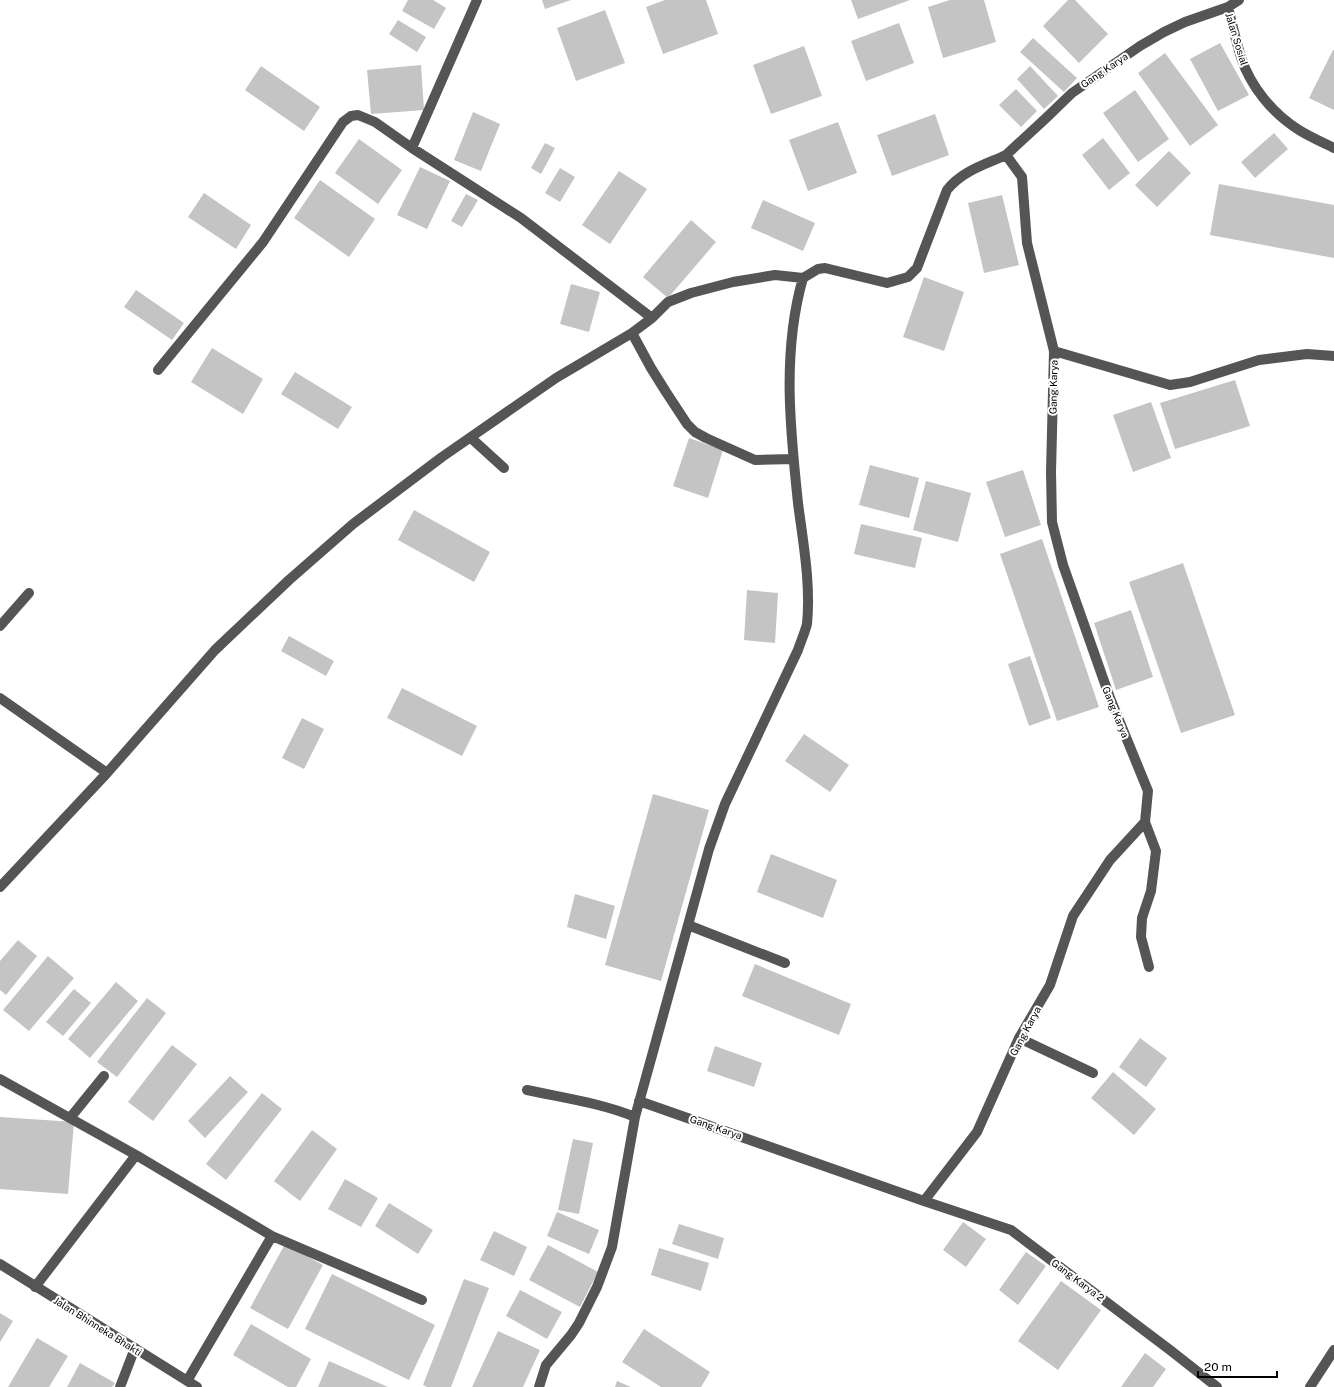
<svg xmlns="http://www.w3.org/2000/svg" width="1334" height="1387" viewBox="0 0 1334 1387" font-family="'Public Sans',sans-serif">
<rect width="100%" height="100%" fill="#fff"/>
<!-- building -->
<path fill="#c4c4c4" d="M408,0h25l13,8 -12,21 -32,-18z
M542,0h29l-26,9z
M665,0h41l12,34 -55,20 -17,-47z
M851,0h59l-52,19z
M950,0h34l12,42 -53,16 -15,-51z
M1068,0h7l33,34 -29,29 -36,-37z
M605,10l20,53 -49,18 -19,-53z
M398,20l28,17 -9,15 -28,-18z
M899,23l15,40 -48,18 -15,-40z
M1033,38l44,40 -13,14 -44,-40z
M1220,43l29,52 -31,16 -28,-52z
M804,46l18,50 -51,18 -18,-49z
M1333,50h1v60l-25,-12z
M1165,53l53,72 -28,21 -52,-73z
M421,65l3,45 -53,4 -4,-44z
M261,66l59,41 -16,24 -59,-41z
M1030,66l28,30 -14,13 -27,-30z
M1016,89l21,22 -16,16 -22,-22z
M1135,90l34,49 -31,23 -35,-49z
M473,112l27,12 -19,47 -27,-11z
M935,114l14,41 -57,21 -15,-41z
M838,122l19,51 -49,18 -19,-51z
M1274,133l14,16 -33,29 -14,-16z
M1103,138l27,35 -21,17 -27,-35z
M359,139l43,31 -24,34 -43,-31z
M545,143l10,5 -14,26 -10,-6z
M1169,151l22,22 -34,34 -22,-22z
M420,167l30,14 -23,48 -30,-14z
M560,168l15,9 -15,25 -15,-9z
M619,171l28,18 -37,55 -28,-19z
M320,180l55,39 -26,38 -55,-39z
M1219,184l115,21v53l-124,-23z
M204,193l47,32 -15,24 -48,-32z
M466,194l12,6 -16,27 -11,-6z
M1002,195l17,70 -35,8 -16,-70z
M763,200l52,23 -12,28 -52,-23z
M691,220l25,22 -48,56 -25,-21z
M924,277l40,15 -20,59 -41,-14z
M571,284l29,8 -11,40 -29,-8z
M136,290l48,33 -12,17 -48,-33z
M212,348l51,31 -20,35 -52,-32z
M295,372l57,35 -14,22 -57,-35z
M1235,380l15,46 -75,23 -15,-46z
M1151,402l20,56 -38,14 -20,-57z
M689,438l34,12 -15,48 -35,-12z
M870,465l49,13 -10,40 -50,-13z
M1023,470l18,55 -36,12 -19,-55z
M926,481l45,12 -13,49 -45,-12z
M414,510l76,42 -16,30 -76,-42z
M861,524l61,14 -7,30 -61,-14z
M1042,539l57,168 -42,14 -57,-167z
M1183,563l52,152 -54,18 -52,-151z
M747,590l31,3 -3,50 -31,-3z
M1131,610l22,67 -37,13 -22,-67z
M289,636l45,25 -8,15 -45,-25z
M1030,656l21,62 -22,8 -21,-62z
M402,688l75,38 -15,30 -75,-38z
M302,718l22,11 -20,40 -22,-11z
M804,734l45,31 -19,27 -45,-31z
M653,794l56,16 -48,171 -56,-16z
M771,854l66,26 -14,38 -66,-26z
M575,894l40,12 -9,33 -39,-12z
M18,940l19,16 -31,39 -6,-5v-29z
M48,956l26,22 -45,53 -26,-21z
M755,964l96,40 -12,31 -97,-39z
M116,982l22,19 -48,57 -22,-19z
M74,989l17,14 -28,33 -17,-14z
M147,998l19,15 -49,64 -20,-15z
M1140,1038l27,20 -21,29 -27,-20z
M172,1045l25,19 -44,57 -25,-19z
M715,1046l47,17 -8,24 -47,-16z
M1113,1072l43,37 -22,26 -43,-37z
M230,1076l18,16 -43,46 -17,-17z
M262,1093l20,16 -56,71 -20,-16z
M0,1117l74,5 -6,72 -68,-5z
M312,1130l25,19 -37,52 -26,-20z
M573,1139l20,4 -14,71 -21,-4z
M345,1179l33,19 -17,29 -33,-18z
M389,1203l44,27 -15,24 -43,-28z
M557,1212l42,18 -10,24 -42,-18z
M963,1222l23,17 -20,28 -23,-17z
M679,1224l45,14 -6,21 -46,-15z
M494,1231l33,16 -13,29 -34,-16z
M285,1244l38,21 -35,64 -38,-21z
M548,1245l50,27 -18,35 -51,-27z
M659,1248l50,15 -8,28 -50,-16z
M1026,1252l20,14 -28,39 -19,-15z
M332,1274l103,51 -26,55 -104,-51z
M464,1279l25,9 -38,99h-24l-4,-2z
M1061,1281l40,29 -43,60 -40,-29z
M520,1290l42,22 -15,27 -41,-23z
M0,1313l13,8 -13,21z
M251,1324l60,35 -15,28h-8l-55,-32z
M644,1329l66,43 -9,15h-40l-39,-25z
M498,1331l42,19 -17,37h-51z
M37,1338l31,18 -19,31h-41z
M1145,1353l21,16 -13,18h-32z
M329,1361l59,26h-70z
M80,1363l35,20 -3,4h-45z
M617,1381l14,6h-16z"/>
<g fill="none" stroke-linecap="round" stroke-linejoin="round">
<!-- minor -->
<path stroke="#555" stroke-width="10" d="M1228,7c4,17 8,34 13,50 9,29 32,57 58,73 11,7 23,12 35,18
M412,148l65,-148
M632,333l19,35 15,24 21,32 8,8 11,6 49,22 38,-1
M1054,351l116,34 20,-3 69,-22 48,-6 27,2
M158,370l105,-128 80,-120 8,-6 7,-1 17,7 37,26 109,70 131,100
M471,438l33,30
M0,626l29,-33
M0,698l107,75
M1145,822l11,29 -5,40 -9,27 -1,19 8,30
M0,887l107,-114 108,-123 74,-70 64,-56 89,-67 114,-79 76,-45 20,-15 16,-16 23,-9 42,-11 42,-7 28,3
M688,925l97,38
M1019,1038l74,35
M0,1079l136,76 136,81 -85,145
M527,1090c37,8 74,13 108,27
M639,1101l285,100 53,-69 42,-94 31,-53 23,-69 37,-56 35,-38 3,-31 -38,-93 -47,-133 -11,-43 -1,-50 3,-121 -27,-108 -5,-66 -16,-22 39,-36 27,-26 68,-47 24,-14 21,-10 43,-15 11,-7
M70,1118l34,-42
M924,1201l87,29 159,120 47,37
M272,1236l150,64
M0,1264l197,123
M35,1287l101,-132
M120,1387l15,-39
M539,1387l7,-22 25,-30 8,-12 18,-36 15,-40 23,-130 74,-268 16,-45 73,-154c3,-9 7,-18 9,-26 4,-40 -4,-82 -9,-121 -8,-75 -16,-152 5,-225l15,-9 7,-1 62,15 21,-6 9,-9 30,-78c15,-19 37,-25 59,-35
M1310,1387l24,-37"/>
</g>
<g text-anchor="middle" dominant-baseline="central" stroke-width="4" stroke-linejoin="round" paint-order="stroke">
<!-- street labels -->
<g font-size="10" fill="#000" stroke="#fff">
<text transform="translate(1237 39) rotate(73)">Jalan Sosial</text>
<text transform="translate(1104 70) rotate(-34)">Gang Karya</text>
<text transform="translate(1053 387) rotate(-89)">Gang Karya</text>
<text transform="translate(1116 712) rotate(68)">Gang Karya</text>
<text transform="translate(1025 1031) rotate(-62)">Gang Karya</text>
<text transform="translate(716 1127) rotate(19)">Gang Karya</text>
<text transform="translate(1078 1280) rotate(37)">Gang Karya 2</text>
<text transform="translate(98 1326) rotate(32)">Jalan Bhinneka Bhakti</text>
</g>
</g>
<!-- scale -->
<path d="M1198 1371v6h79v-6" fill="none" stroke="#000000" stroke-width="2"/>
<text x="1204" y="1371" font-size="12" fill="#000000" stroke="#ffffff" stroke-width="3" paint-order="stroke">20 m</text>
</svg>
